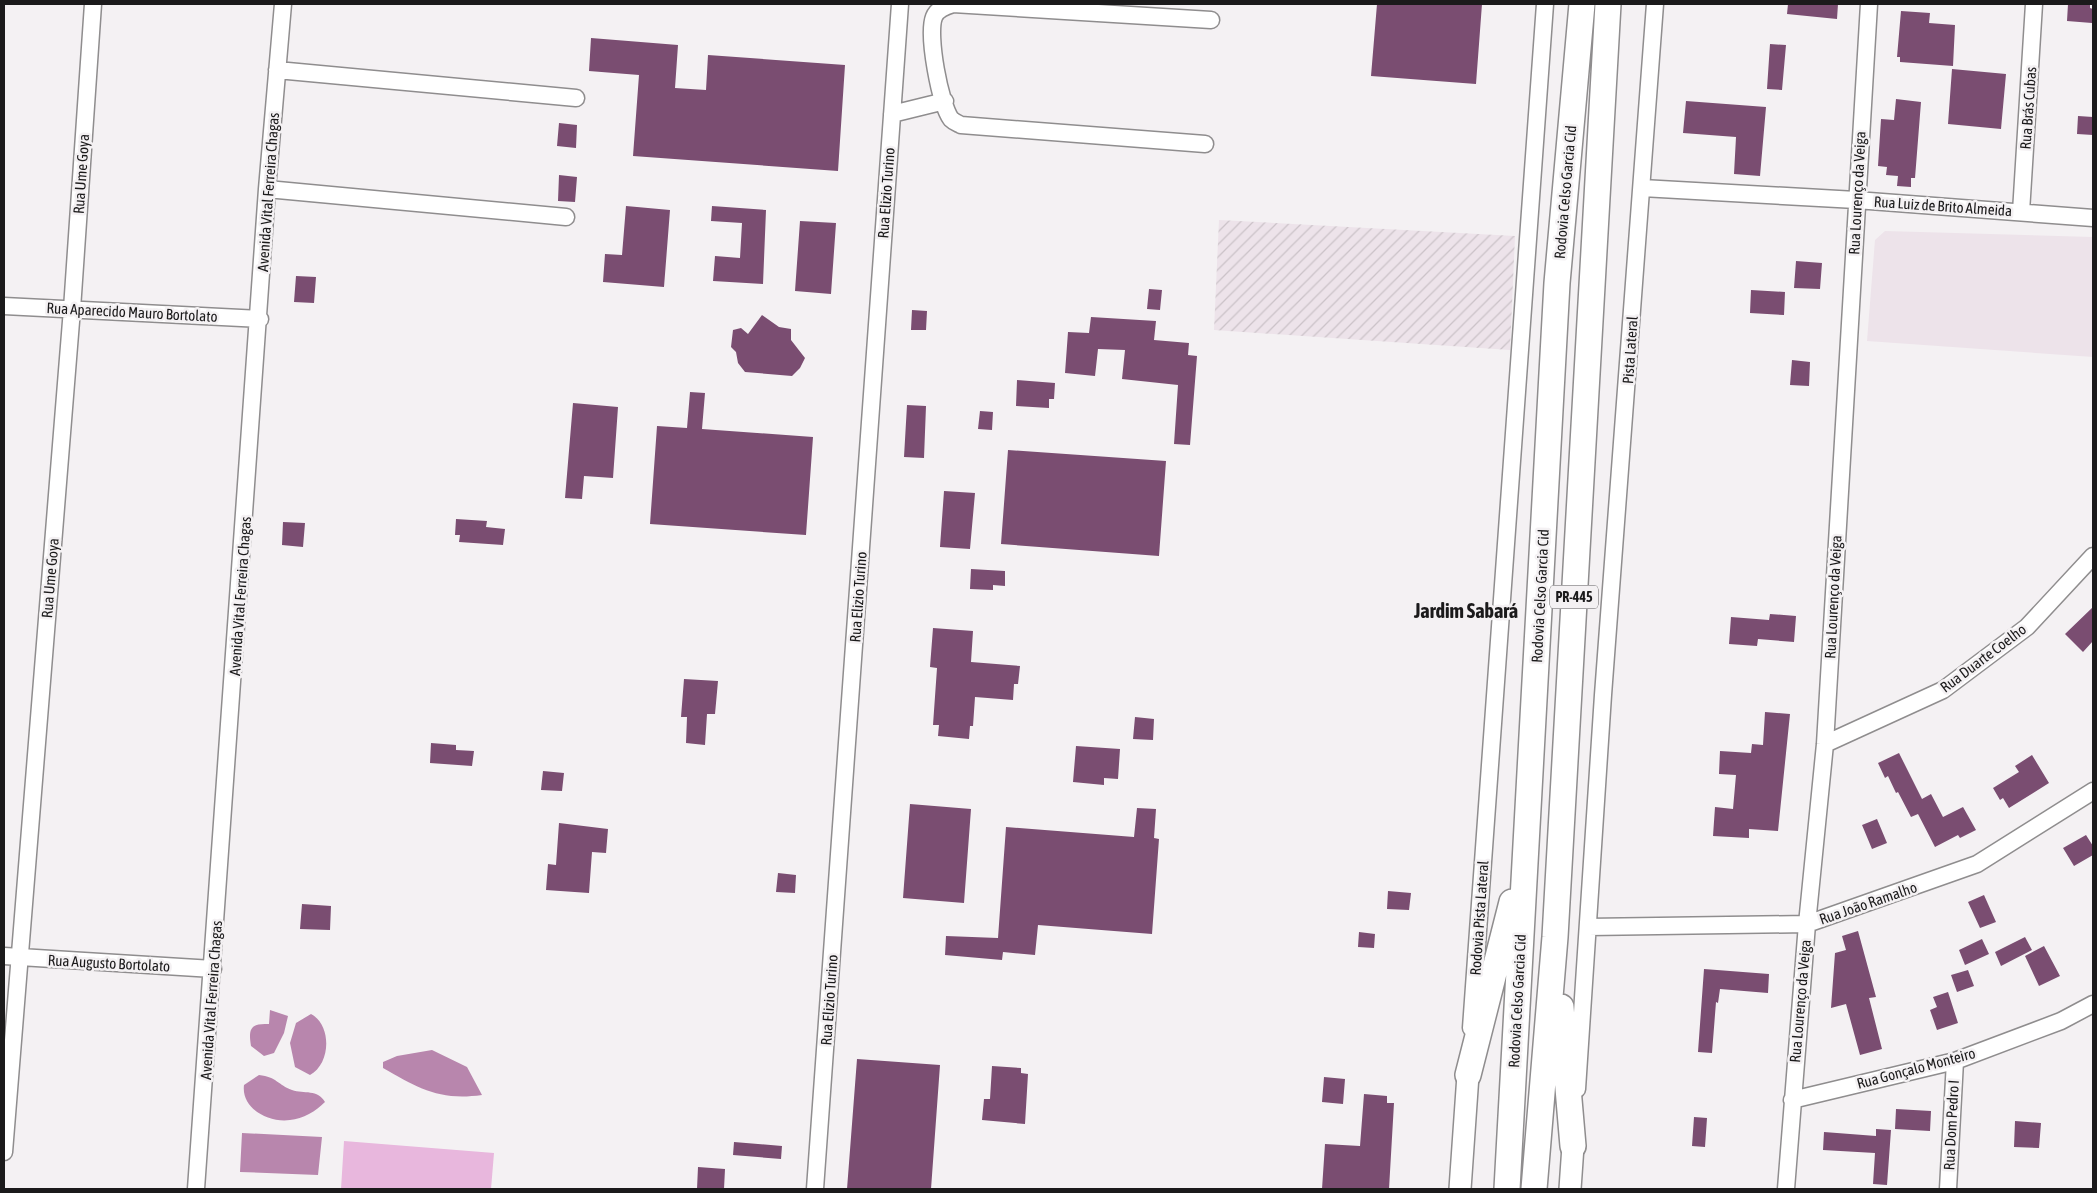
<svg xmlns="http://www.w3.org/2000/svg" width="2097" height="1193" viewBox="0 0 2097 1193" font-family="'Asap Condensed',sans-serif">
<defs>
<pattern id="industrial-furrows" width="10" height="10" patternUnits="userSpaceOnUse" patternTransform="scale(1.25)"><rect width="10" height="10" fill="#ede3ea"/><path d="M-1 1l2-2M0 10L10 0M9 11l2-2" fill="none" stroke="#cbc2c8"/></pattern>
</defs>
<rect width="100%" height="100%" fill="#f4f1f3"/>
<!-- built -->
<path fill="#ede3ea" d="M1885,231l208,6v120l-226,-16 8,-101z"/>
<!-- industrial -->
<path fill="url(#industrial-furrows)" d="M1219,220l296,16 -5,114 -296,-20z"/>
<!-- park -->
<path fill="#e8b7dd" d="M344,1141l150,12 -3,36h-150z"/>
<!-- water -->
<path fill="#b886ad" d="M270,1010l18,6 -4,17 -10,20 -10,3 -13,-10c-3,-18 0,-23 18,-22z
M311,1014c21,11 20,50 -1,61l-15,-8 -5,-24 6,-20z
M432,1050l35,17 15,28c-43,6 -64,-7 -99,-27v-6l14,-6z
M259,1075c18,2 19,10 33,15 12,4 26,-1 33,12 -9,9 -22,17 -35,18 -22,3 -49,-12 -46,-35z
M242,1133l80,4 -4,38 -78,-3z"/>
<!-- building -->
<path fill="#7a4d71" d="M1377,4h105l-6,80 -105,-8z
M1788,4h50l-1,15 -50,-5z
M2068,4h22v4l3,1 -1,14 -25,-2z
M1901,11l29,2 -1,10 26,2 -2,41 -53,-4v-5h-3z
M591,38l87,7 -3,43 31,2 2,-35 137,10 -7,106 -205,-15 6,-81 -50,-4z
M1770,44l16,1 -4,45 -15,-1z
M1952,69l54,5 -5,55 -53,-5z
M1896,99l25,3 -6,76h-4v9l-14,-1 1,-10 -12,-1 1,-8 -9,-1 3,-47 13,1z
M1686,101l80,6 -6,69 -26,-2 2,-37 -53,-4z
M2078,116l15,1v18l-16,-1z
M559,123l18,2 -1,23 -19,-2z
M559,175l18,2 -2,25 -17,-1z
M626,206l44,4 -6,77 -61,-5 2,-28 17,1z
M712,206l54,4 -3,74 -50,-3 2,-25 25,2 2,-35 -31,-2z
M800,221l36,2 -5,71 -36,-3z
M1796,261l26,2 -2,26 -26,-1z
M296,276l20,1 -2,26 -20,-1z
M1149,289l13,1 -2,20 -13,-1z
M1751,290l34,2 -1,23 -34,-2z
M912,310l15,1 -1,19h-15z
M762,315l17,12 12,2v11l14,18 -5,10 -8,8 -47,-4 -7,-9 -2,-11 -5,-5 2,-17 8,-2 7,6z
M1091,317l65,4 -2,19 35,3 -1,12 9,1 -7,89 -16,-1 4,-59 -56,-6 3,-29 -27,-1 -3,27 -30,-3 3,-41 21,1z
M1792,360l18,2 -1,24 -19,-1z
M1017,380l38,3 -1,16h-5v9l-33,-2z
M690,392l15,1 -3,36 111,8 -7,98 -156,-11 7,-98 30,2z
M573,403l45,4 -5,71 -29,-2 -2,23 -17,-1z
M907,405l19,1 -2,52 -20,-1z
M980,411l13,1 -1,18 -14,-1z
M1008,450l158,11 -7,95 -158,-12z
M944,491l31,2 -5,56 -30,-2z
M456,519l31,2 -1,6 19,2 -2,16 -44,-3 1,-7h-5z
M283,522l22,1 -2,24 -21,-2z
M971,569l34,2v15l-12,-1v5l-23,-1z
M2093,607v34l-10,11 -18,-18z
M1770,614l26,2 -2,26 -36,-3 -1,7 -28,-2 2,-27 38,3z
M933,628l40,3 -2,31 49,4 -2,18h-4l-1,16 -38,-3 -2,29h-3l-1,13 -31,-3 1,-11h-6l4,-57 -7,-1z
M684,679l34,2 -3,33h-8l-2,31 -19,-2 1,-26h-6z
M1765,712l25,2 -12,117 -29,-2v9l-36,-2 2,-29 18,2 3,-34 -17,-1 1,-23 31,2 1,-9 11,1z
M1135,717l19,2 -1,21 -20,-1z
M431,743l25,2v5l18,1 -2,15 -42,-3z
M1076,746l44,3 -2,30 -14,-1v7l-31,-3z
M1899,753l23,46 9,-5 12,23 20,-10 13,23 -16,8 -2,-3 -23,12 -17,-33 -7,3 -13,-25 -2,1 -8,-17 -3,2 -7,-15z
M2032,755l17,28 -40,25 -6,-10 -3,2 -7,-12 26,-16 -4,-6z
M543,771l21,2 -2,18 -21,-1z
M910,804l61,5 -7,94 -61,-5z
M1137,808l19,1 -2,29 5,1 -7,95 -114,-9 -3,30 -32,-3 -1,8 -57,-5 1,-19 52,2 8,-111 128,10z
M1877,819l10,24 -15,6 -10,-24z
M559,823l49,6 -2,24 -14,-1 -3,41 -43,-3 2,-26 8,1z
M2086,835l7,11v9l-19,11 -11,-18z
M778,873l18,2 -1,18 -19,-1z
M1388,891l23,2 -2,17 -22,-1z
M1984,895l12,27 -16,6 -12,-26z
M302,904l29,2 -1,24 -30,-1z
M1858,931l18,66 -7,1 13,51 -22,6 -14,-51 -15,4 4,-55 11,-3 -4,-14z
M1359,932l16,2 -1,14 -16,-1z
M2025,937l7,13 -31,16 -6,-14z
M1982,939l7,15 -24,11 -6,-15z
M2044,946l16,30 -21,10 -14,-30z
M1704,969l65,5 -1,19 -48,-4 -2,14 -2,-1 -4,51 -14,-1z
M1968,970l6,16 -17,6 -6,-17z
M1948,992l10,31 -21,7 -7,-20 7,-3 -4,-10z
M857,1059l83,6 -9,124h-84z
M992,1066l29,2v5l7,1 -3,50 -43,-4 2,-21h6z
M1324,1077l21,2 -2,25 -21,-2z
M1364,1094l23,2v7h7l-5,86h-67l3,-45 35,2z
M1896,1109l35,2 -1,20 -35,-2z
M1694,1117l13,1 -2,29 -13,-1z
M2015,1121l26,2 -2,25 -25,-1z
M1876,1129l15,1 -4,55 -14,-1 2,-31 -52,-3 1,-18 52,4z
M734,1142l48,4 -1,13 -48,-4z
M698,1167l27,2 -1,20h-27z"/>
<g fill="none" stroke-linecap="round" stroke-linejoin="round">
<!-- minor casing -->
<g stroke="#8f8d8e" stroke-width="19">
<path id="minor" d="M277,70l299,28
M892,114l53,-13
M1205,144l-244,-19c-4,-2 -7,-3 -10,-6 -11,-15 -24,-84 -17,-102 3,-8 12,-11 19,-13l258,16
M1642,188l214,12 237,18
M267,189l299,28
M2021,212l13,-208
M4,306l256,13
M1825,744l118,-54 84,-63 66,-71
M1588,927l219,-3 170,-60 116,-73
M4,956l209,13
M1471,1028l74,-1024
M1577,1089l26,-394 52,-691
M1792,1100l163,-39 106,-40 32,-17
M4,1152l68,-843 21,-305
M196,1189l71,-1000 16,-185
M815,1189l85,-1185
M1786,1189l21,-265 18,-180 44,-740
M1948,1189l7,-128"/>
</g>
<!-- major casing -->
<g stroke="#8f8d8e" stroke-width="24">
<path id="major" d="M1460,1189l8,-114
M1570,1189l3,-43"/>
</g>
<!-- highway casing -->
<g stroke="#8f8d8e" stroke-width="28">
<path id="highway" d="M1561,1007l12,139
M1468,1075l44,-173
M1507,1189l50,-906 25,-279
M1534,1189l21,-252 53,-933"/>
</g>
<!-- minor -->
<use href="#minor" stroke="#fff" stroke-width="16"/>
<!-- major -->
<use href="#major" stroke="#fff" stroke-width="21"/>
<!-- highway -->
<use href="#highway" stroke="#fff" stroke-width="25"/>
</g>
<g text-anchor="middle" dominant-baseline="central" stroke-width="5" stroke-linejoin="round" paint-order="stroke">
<!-- shield labels -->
<rect fill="#f4f1f3" stroke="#5c5a5c" stroke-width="1" x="1550" y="585.5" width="48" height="23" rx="4"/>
<g font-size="14" font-weight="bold" fill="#1b1a1b">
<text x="1574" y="597">PR-445</text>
</g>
<!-- street labels -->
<g font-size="15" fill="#1b1a1b" stroke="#f4f1f3">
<text transform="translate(2028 108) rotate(-86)">Rua Brás Cubas</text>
<text transform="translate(81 174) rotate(-86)">Rua Ume Goya</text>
<text transform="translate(268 192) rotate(-86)">Avenida Vital Ferreira Chagas</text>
<text transform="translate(1565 192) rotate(-85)">Rodovia Celso Garcia Cid</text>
<text transform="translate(886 193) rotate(-86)">Rua Elizio Turino</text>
<text transform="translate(1857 193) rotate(-87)">Rua Lourenço da Veiga</text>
<text transform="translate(1943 206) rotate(4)">Rua Luiz de Brito Almeida</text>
<text transform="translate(132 312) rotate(3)">Rua Aparecido Mauro Bortolato</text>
<text transform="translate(1630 350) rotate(-86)">Pista Lateral</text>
<text transform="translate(50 578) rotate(-85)">Rua Ume Goya</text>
<text transform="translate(240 596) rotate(-86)">Avenida Vital Ferreira Chagas</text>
<text transform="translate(1540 596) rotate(-87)">Rodovia Celso Garcia Cid</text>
<text transform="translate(858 597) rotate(-86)">Rua Elizio Turino</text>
<text transform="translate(1833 597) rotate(-87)">Rua Lourenço da Veiga</text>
<text transform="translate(1983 658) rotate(-37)">Rua Duarte Coelho</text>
<text transform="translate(1868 903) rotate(-19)">Rua João Ramalho</text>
<text transform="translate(1479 918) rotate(-86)">Rodovia Pista Lateral</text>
<text transform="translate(109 963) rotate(3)">Rua Augusto Bortolato</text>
<text transform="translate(211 1000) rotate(-86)">Avenida Vital Ferreira Chagas</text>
<text transform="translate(829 1000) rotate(-86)">Rua Elizio Turino</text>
<text transform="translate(1517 1001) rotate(-87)">Rodovia Celso Garcia Cid</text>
<text transform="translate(1800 1001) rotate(-85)">Rua Lourenço da Veiga</text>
<text transform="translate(1916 1068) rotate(-15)">Rua Gonçalo Monteiro</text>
<text transform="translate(1951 1125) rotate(-87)">Rua Dom Pedro I</text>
</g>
<!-- district labels -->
<g font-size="20" font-weight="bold" fill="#1b1a1b" stroke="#f4f1f3">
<text x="1466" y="610">Jardim Sabará</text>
</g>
</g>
<!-- border -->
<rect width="2097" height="1193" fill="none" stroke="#1b1a1b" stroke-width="10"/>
</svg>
